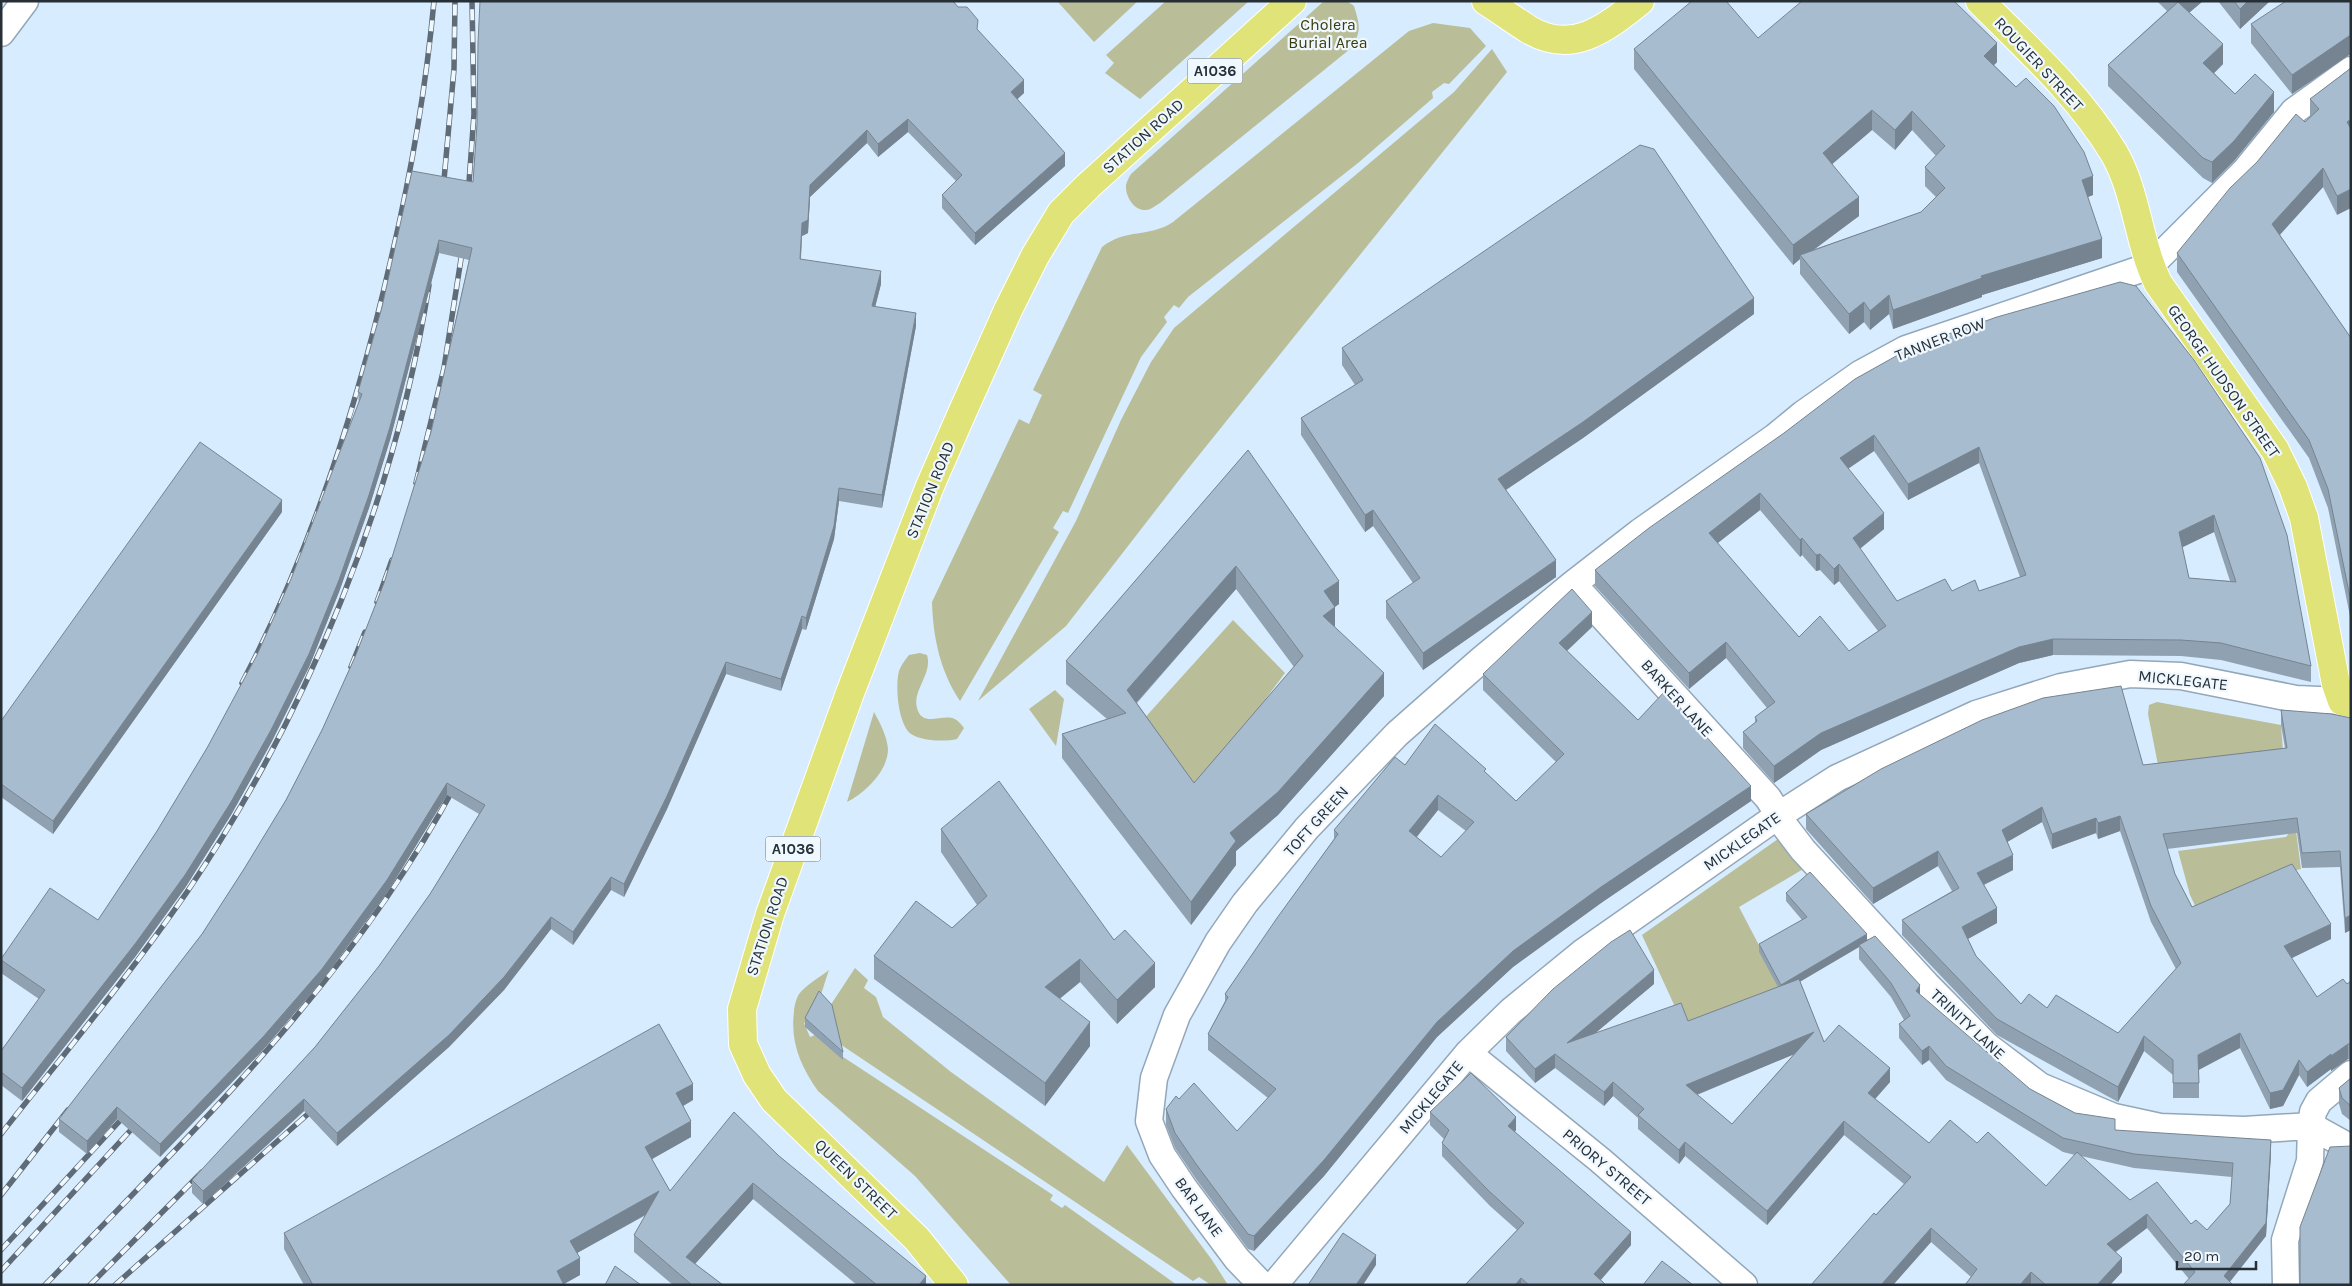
<svg xmlns="http://www.w3.org/2000/svg" width="2352" height="1286" viewBox="0 0 2352 1286" font-family="Karla,sans-serif">
<rect width="100%" height="100%" fill="#d7ecff"/>
<!-- green -->
<path fill="#b9bd98" d="M1057,1h81l-44,41z
M1166,1h83l-109,98 -35,-26 9,-10 -8,-8z
M1327,1h20l7,5c6,20 8,26 -4,43l-190,154c-4,2 -9,7 -14,7 -12,1 -21,-14 -20,-25 1,-4 3,-8 5,-11l192,-172z
M1433,23l37,5 16,18 -37,38 -5,-1 -12,9 1,6 -75,65 -170,134 -9,11 -5,-3 -10,12 3,5 -26,35 -73,156 -5,-2 -10,17 6,4 -99,169c-20,-30 -27,-64 -28,-99l87,-183 10,5 13,-29 -9,-5 69,-143c24,-19 47,-9 71,-25l236,-191z
M1492,49l15,23 -324,403 -117,151 -88,75 98,-180 45,-101 30,-58 23,-34 280,-236z
M1233,620l52,53 -56,75 -31,45 -57,-71z
M920,653l7,2c6,19 -15,35 -10,53 5,19 23,7 35,10 5,1 9,6 12,10l-7,11c-12,3 -36,2 -46,-5 -13,-10 -16,-48 -12,-63 2,-6 6,-11 10,-16z
M1055,690l9,9 -8,47 -27,-37z
M2157,702l124,23 3,39 -124,11 -12,-61 1,-9z
M874,712c6,11 13,24 14,37 0,22 -23,44 -41,53z
M2296,831l5,38 -13,3 -88,44 -10,-21 -12,-44 108,-14 4,-5z
M1778,839l27,29 -66,39 46,88 -97,40 -46,-100z
M855,968l13,12 -4,8 12,9 7,20 68,55 153,110 23,-37 85,115 16,25h-17l-12,-8 -6,4 -356,-239 -9,-33z
M829,970c-5,13 -12,46 -25,53l6,14 5,-2 16,14 222,146 -3,5 12,8 3,-3 112,80h-166l-96,-109 -97,-85c-17,-24 -28,-49 -24,-79 0,-5 2,-13 5,-18 7,-9 21,-17 30,-24z"/>
<g fill="none" stroke-linecap="round" stroke-linejoin="round">
<!-- minor casing -->
<g stroke="#93a7b9" stroke-width="29">
<path id="minor" d="M1,33l24,-32
M1573,584l195,214 11,17
M1777,816l26,34 124,135 60,61 53,40 74,31 46,10 84,3 67,-4 40,22
M1468,1053l132,107 144,125
M1262,1285l-25,-26 -53,-71 -22,-33 -13,-34 5,-43 23,-63 41,-73 27,-39 62,-75 90,-94 84,-74 92,-76 67,-52 135,-95 28,-23 57,-40 46,-25 244,-83 95,-95 49,-60 57,-41
M1274,1285l194,-232 43,-42 71,-58 197,-138 58,-37 139,-64 85,-27 69,-13 51,2 115,23 46,2
M2286,1285l-1,-45 25,-79 1,-35 2,-14 6,-11 32,-27"/>
</g>
<!-- major casing -->
<g stroke="#fff" stroke-width="30">
<path id="major" d="M1486,1c14,9 28,19 42,28 44,27 78,-1 112,-28
M1980,1c48,48 99,94 134,152 23,40 24,89 44,130l117,167 18,37 11,31 32,166 6,17 9,2
M954,1285l-37,-46 -143,-139 -17,-25 -14,-31 -1,-35 28,-95 80,-221 80,-207 32,-73 46,-103 27,-54 26,-43 27,-27 204,-185"/>
</g>
<!-- minor -->
<use href="#minor" stroke="#fff" stroke-width="26"/>
<!-- major -->
<use href="#major" stroke="#dfe378" stroke-width="28"/>
<!-- rail casing -->
<g stroke="#5f6b76" stroke-width="5.5">
<path id="rail" d="M443,191l11,-122 1,-68
M468,196l6,-82 -2,-113
M416,483l28,-115 19,-122
M377,602l15,-42
M351,667l14,-35
M242,683c70,-133 116,-279 149,-424 20,-85 35,-171 43,-258
M1,1134c63,-80 128,-158 186,-242 122,-180 208,-393 242,-607
M1,1195l67,-85
M1,1250l127,-138
M1,1271l139,-151
M45,1285c151,-157 308,-307 411,-501
M90,1285l112,-113
M115,1285l202,-179"/>
</g>
<!-- rail -->
<use href="#rail" stroke="#eff7ff" stroke-width="4" stroke-dasharray="11" stroke-linecap="butt"/>
</g>
<!-- wall -->
<path fill="#90a2b2" fill-rule="evenodd" d="M2157,1h46l-14,12 34,51 -9,9 21,21 39,18 -40,49 -22,22 -9,-5 -95,-92v-21l59,-54z
M2218,1h52l-30,28z
M2351,1v54h-2l-57,39 -41,-51v-19z
M978,31l46,62 -7,6 48,67 -90,79 -33,-37v-13l14,-14 -48,-49 -30,25 -11,-14 -57,54 -2,36 -6,3 -1,23 80,25 -6,23 41,19 -34,182 -43,-7 -5,38 -28,91 -4,-1 -21,62 -55,-17 -59,135 -43,88 -13,-7 -38,55 -22,-16 -47,61 -55,57 -112,99 -33,-35 -101,93 -11,-11v-13l123,-133 64,-81 51,-72 49,-80 -32,-19 -60,98 -65,88 -59,69 -103,107 -43,-38 -30,35 -28,-22v-13l143,-185 42,-65 42,-69 36,-70 33,-73 29,-74 47,-151 38,-172 -30,-7 -49,187 -21,68 -30,84 -30,75 -38,76 -40,72 -46,73 -50,69 -113,144 -21,-16v-34l38,-52 -38,-26v-14l97,-39 59,-89 50,-83 50,-93 34,-76 68,-174 -1,-13 24,-85 91,-125 4,-58z
M1758,38l239,24 -3,3 22,22 77,108 -5,2 14,61 -120,37v2l-89,32 -4,-15 -19,16 -6,-8 -15,12 -49,-60v-15l-7,6 -159,-196v-20zM1872,130l23,20 17,-20 24,26 -11,11v19l11,11 -15,15 -109,38 47,-34 -27,-52z
M2351,68l-14,147 -14,-28 -43,48 71,103v283l-23,-113 -19,-50 -132,-186v-19l133,-136v-18z
M2120,282l191,384v16l-90,-22 -40,-4 -128,-1 -34,8 -198,87 -47,33 -31,-35v-16l12,-9v-6l12,-9 -41,-50 -37,31 -94,-103v-16zM1874,451l34,49 71,-37 41,114 -41,14h-27l-55,10 -37,-52 24,-20 -36,-60zM1760,510l40,47 2,-2 14,16 4,-1 14,15 5,-4 39,50 -29,20 -50,-14 -82,-94zM2214,532l16,49 -41,-3 -7,-31z
M1754,314l-171,124 -77,52 50,87 -133,93 -37,-52v-17l27,-18 -40,-57 -8,6 -64,-97v-17l54,-33 -13,-20v-17z
M1248,450l91,154 -4,3v21l49,68 -106,119 -42,36v14l-45,60 -129,-167v-24l45,-15 -41,-35v-23zM1236,589l58,78 -100,116 -57,-80z
M282,512l-229,322 -52,-37v-76z
M1592,627l-25,24 71,69 113,81 -150,102 -88,64 -76,70 -113,139 -70,75 -6,-2 -52,-70 -21,-31 -9,-23v-16l13,-10 58,32 31,-33 -60,-48v-16l17,-33v-7l109,-155v-9l71,-65 81,8 30,28 40,-39 -73,-72v-16zM1438,810l28,21 -25,26 -24,-20z
M2281,710l70,8 -6,215 -5,-66 -38,1 -5,-35 -130,16 8,25 17,33 139,32 -40,19 26,39 30,-13 4,-3v79l-3,-1 -17,12v-2l-24,18 -8,-12 -16,31 -13,3 -30,-61 -41,22v28h-26v-23l-29,-24 -26,51 -121,-67 -95,-100v-15l50,-29 -14,-25 -65,38 -67,-75v-15l337,-49 142,-17 -4,-23zM2042,822l10,27 44,-16 2,6 22,-8 31,91 25,47 -58,64 -71,-25 -26,-4 -45,-48 -8,-17 29,-16 -13,-38 29,-15 -6,-28z
M941,829l173,111 41,47 -38,37 -37,-42 -21,17 31,47 -45,60 -171,-127v-23l78,-28 25,-23 -36,-53z
M1786,893l81,48 53,54 110,94 45,24 40,17 156,23 -5,83 -36,46 -41,-3 -42,-51 -31,24 6,20 -12,13h-145l6,-8 -40,-35 -38,43h-82l93,-101 -60,-49 -77,90 -82,-69 -6,8 -41,-35v-11l-25,-22 -9,10 -49,-38 -20,15 -29,-32v-14l148,-53 -59,49 93,-12 90,-34 -19,-35v-8l43,-24 -16,-19zM1859,947v12l32,38 13,23 -5,4v14l23,27 7,-5 17,20 117,72 12,3 -29,31 -69,-43h-48l-54,-44 15,-17 -66,-40 -24,-61zM1794,1054l-62,70 -35,-29zM2081,1156l53,12 98,9 -2,27 -23,26 -77,-30z
M805,1018l38,34v8l-38,-33z
M2351,1078v43l-9,-7 -3,-10v-16z
M693,1100l-10,6 8,31 -39,22 18,32 109,-35 147,129h-69l-104,-86 -58,65 28,21h-50l-39,-33v-17l12,-20 -69,38 3,22 -16,9v1h-260l-20,-36v-16z
M1430,1112l86,18 -1,2 116,113 -30,35 5,5h-141l52,-55 -27,-24 -48,-50v-13l2,-4 -14,-14z"/>
<!-- shaded-wall -->
<path fill="#768491" d="M2178,1h25l-25,21z
M2248,1h22l-30,28v-20z
M2349,36v19l-57,39v-19z
M1997,43v19l-13,13v-19z
M2223,44v20l-20,20v-21z
M1024,80v13l-13,12v-13z
M2274,92v20l-40,49 -22,22v-21z
M1872,110v20l-49,42v-19z
M1912,111v19l-17,20v-20z
M908,119v13l-30,25v-13z
M2351,119v19l-4,-16z
M867,130v13l-57,54 -2,36 -6,3 -2,35 2,-48 8,-38z
M1065,153v13l-90,79v-12z
M2323,168v19l-51,56v-19z
M2093,176v19l-11,4v-19z
M2351,189v19l-14,7v-19z
M1859,197v19l-56,42 -3,-3v4l-7,6v-20z
M2102,239v19l-120,37v2l-89,32v-19l88,-34z
M439,240v13l-49,187 -21,68 -30,84 -30,75 -38,76 -40,72 -46,73 -50,69 -113,144v-13l163,-213z
M881,271v13l-9,35v-13z
M1889,295v19l-19,16v-19z
M1754,298v16l-171,124 -85,57v-16z
M1864,302v20l-15,12v-20z
M916,313v13l-34,182v-13z
M1874,435v16l-34,23v-16z
M1979,447v16l-71,37v-16z
M839,488v13l-5,38 -28,91v-12z
M1760,493v17l-51,40v-17z
M282,500v12l-229,322v-13z
M1373,510v16l-8,6v-17z
M1884,513v16l-31,25v-16z
M2214,515v17l-35,17v-17z
M1802,538v17l-2,2v-17z
M1820,554v16l-4,1v-16z
M1556,560v17l-133,93v-17z
M1839,564v17l-5,4v-16z
M1236,566v23l-109,124v-23z
M1339,581v23l-15,10v-23z
M1335,607v23l-12,-14z
M1592,612v15l-33,31v-15z
M802,616v13l-21,62v-12z
M2053,639v16l-34,8 -198,87 -47,33v-17l47,-33 198,-86z
M1726,642v16l-37,31v-16z
M726,662v12l-59,135 -43,88v-13z
M1384,673v23l-106,119 -42,36v14l-45,60v-23l39,-69z
M447,783v12l-60,98 -65,88 -59,69 -103,107v-13z
M1751,786v15l-150,102 -88,64 -76,70 -113,139 -70,75v-15l183,-214 76,-71 88,-64z
M1438,795v15l-29,36v-15z
M2042,807v15l-40,23v-15z
M2120,816v15l-22,8v-16z
M2096,818v15l-44,16v-15z
M1938,851v15l-65,38v-16z
M2013,855v15l-36,18v-15z
M611,877v13l-38,55v-13z
M1997,908v15l-35,19v-15z
M2351,915v15l-6,3v-15z
M551,917v12l-47,61 -55,57 -112,99v-13z
M2331,924v15l-47,23v-16z
M1867,934v8l-8,3v2l-78,46v-8z
M1080,959v23l-35,29v-24z
M1155,963v24l-38,37v-24z
M1654,970v14l-87,73v-14z
M1920,985v14l-4,-8z
M1090,1022v24l-45,60v-23z
M1814,1032v14l-128,53v-14z
M2240,1033v15l-42,22v-15z
M2144,1036v15l-26,51v-15z
M2348,1044v15l-17,12v-15z
M1929,1046v14l-7,5v-14z
M1555,1054v14l-20,15v-14z
M2331,1054v15l-24,18v-15z
M2299,1060v15l-16,31 -13,3v-16z
M1890,1068v14l-22,25v-14z
M1613,1082v14l-9,10v-14z
M693,1084v16l-17,10v-17z
M304,1099v12l-101,93v-13z
M117,1107v12l-30,35v-13z
M1516,1117v13l-8,9v-13z
M691,1121v16l-46,26v-16z
M1844,1121v14l-77,90v-14z
M2271,1140v13l-5,83 -39,49 -3,-9z
M1685,1142v14l-6,8v-14z
M753,1183v16l-67,75v-17z
M659,1191v16l-89,50v-16z
M2147,1214v14l-40,30v-14z
M1931,1228v14l-38,43h-12z
M1631,1232v13l-35,40 -2,-11z
M1376,1255v10l-13,20h-7z
M580,1258v17l-18,10 -5,-14z
M2122,1258v14l-12,13h-13z
M2031,1272v13h-11z
M926,1276v9h-7z
M1521,1278v7h-6z"/>
<!-- building -->
<path fill="#a8bccf" stroke="#768491" fill-rule="evenodd" d="M480,1h473l5,6h9l11,13 -1,9 47,51 -13,12 54,61 -90,80 -33,-38 20,-20 -54,-56 -30,25 -11,-14 -57,55 -2,35 -6,3 -2,36 81,12 -9,35 44,7 -34,182 -43,-7 -5,38 -28,92 -4,-2 -21,63 -55,-17 -59,134 -43,88 -13,-7 -38,55 -22,-15 -47,60 -55,58 -112,98 -33,-34 -101,92 -11,-11 123,-133 64,-81 51,-72 55,-89 -38,-22 -60,97 -65,89 -59,68 -103,107 -43,-37 -30,34 -28,-22 143,-185 42,-65 42,-69 36,-70 33,-73 29,-74 47,-151 41,-184 -33,-8 -49,187 -21,68 -30,85 -30,74 -38,76 -40,72 -46,73 -50,69 -113,144 -21,-16v-21l44,-61 -44,-30v-1l49,-71 48,32 59,-89 50,-83 50,-93 34,-76 71,-185 -4,-2 24,-85 30,-136 61,11 4,-58 1,-81z
M1692,1h34l32,37 44,-37h152l43,42 -13,13 32,31 10,-9 28,28 30,46 9,24 -11,4 20,59 -121,37 1,2 -89,32 -4,-15 -19,16 -6,-9 -15,12 -49,-59 121,-43 24,-24 -20,-21 20,-21 -33,-35 -17,19 -23,-20 -49,43 36,44 -66,48 -159,-196z
M2177,1h1v1l45,42 -20,19 32,31 20,-20 19,18 -40,49 -22,21 -9,-4 -95,-93 70,-63z
M2234,1h14l-8,8z
M2286,1h65v36l-2,-1 -57,39 -41,-51z
M2351,68v51l-4,3 4,7v60l-14,7 -14,-28 -51,56 79,114v264l-23,-113 -19,-49 -132,-187 53,-65 27,-26 39,-48 9,8 14,-13 -9,-10z
M1640,145l14,4 100,149 -171,124 -85,57 58,81 -133,93 -37,-52 34,-23 -47,-68 -8,5 -64,-97 62,-38 -21,-32z
M2120,282l16,4 58,74 66,98 27,77 24,131 -90,-23 -40,-3 -128,-1 -34,8 -198,86 -47,33 -31,-34 14,-11 -2,-4 20,-15 -49,-60 -37,31 -94,-103 54,-42 135,-95 71,-54 59,-33 83,-29zM1874,435l34,49 71,-37 47,128 -47,16 -4,-11 -23,11 -7,-12 -48,22 -44,-63 31,-25 -44,-55zM1760,493l40,47 2,-2 14,17 4,-1 14,15 5,-5 47,62 -37,25 -29,-35 -21,21 -90,-104zM2214,515l22,67 -47,-4 -10,-46z
M200,442l82,58 -229,321 -52,-37v-63z
M1248,450l91,131 -15,10 11,16 -12,9 61,57 -106,119 -48,41 6,8 -45,61 -129,-168 64,-21 -60,-52zM1236,566l67,90 -109,127 -67,-93z
M1572,589l20,23 -33,31 79,77 27,-29 86,95 -150,101 -88,64 -76,71 -113,138 -70,76 -6,-2 -52,-70 -21,-31 -9,-24 10,-13 3,3 15,-16 43,48 39,-42 -68,-55 20,-37 -3,-3 52,-76 61,-84 -4,-4 61,-73 10,8 30,-41 51,45 -2,2 32,30 48,-47 -81,-80zM1438,795l36,27 -33,35 -32,-26z
M2121,686l22,79 144,-17 -6,-38 51,4 19,4v197l-6,3 -5,-67 -38,2 -5,-35 -134,16 12,40 17,33 100,-43 39,60 -47,22 33,51 26,-18 4,5 4,-3v63h-3l-17,12v-2l-24,18 -8,-12 -16,30 -13,3 -30,-60 -42,22 1,28h-26v-23l-29,-24 -26,51 -121,-68 -95,-99 57,-32 -21,-37 -65,37 -67,-74 75,-45 101,-49 61,-22zM2042,807l10,27 44,-16 2,5 22,-7 31,90 30,57 -63,70 -62,-38 -9,13 -18,-14 -8,10 -45,-48 -14,-29 35,-19 -20,-35 36,-18 -11,-25z
M999,781l115,159 11,-10 30,33 -38,37 -37,-41 -35,28 45,35 -45,61 -171,-127 42,-55 36,27 35,-32 -46,-67z
M1810,872l57,62 -86,51 -22,-41 48,-27 -21,-24z
M1630,930l24,40 -87,73 114,-40 7,18 111,-42 25,63 15,-17 51,43 -22,25 61,50 21,-23 27,23 11,-11 58,54 31,-34 53,48 27,-18 34,42 5,-4 11,10 23,-26 3,-41 -99,-9 -71,-16 -117,-72 -17,-20 -7,5 -23,-27 11,-8 -19,-33 -32,-38 16,-9 45,49 -4,6 114,98 45,24 40,6v11l156,10 -5,83 -42,53 9,9h-50l12,-13 -48,-58 -40,30 15,14 -25,27h-51l-15,-13 -11,13h-55l12,-16 -46,-41 -50,57h-70l63,-72 2,2 35,-38 -67,-56 -77,90 -82,-69 -6,8 -41,-35 6,-6 -31,-27 -9,10 -49,-38 -20,15 -29,-32 47,-48 58,-47zM1814,1032l-82,92 -46,-39z
M819,991l13,14 11,47 -38,-34z
M659,1024l34,60 -17,9 15,28 -46,26 25,44 64,-79 45,44 147,120 -7,9h-42l-124,-102 -67,74 37,28h-31l-58,-50 25,-44 -89,50 10,17 -23,13 7,14h-251l-29,-52z
M1471,1073l45,44 -8,9 123,106 -37,42 12,11h-77l-8,-7 -6,7h-50l59,-62 -34,-31 -48,-49 7,-13 -19,-18z
M2351,1078v28l-9,-8 -3,-10z
M2351,1146v139h-51v-58l30,-80z
M1343,1233l33,22 -20,30h-48z
M1662,1261l31,24h-50z
M615,1266l26,19h-36z"/>
<g text-anchor="middle" dominant-baseline="central" stroke-width="4.5" stroke-linejoin="round" paint-order="stroke">
<!-- shield labels -->
<g fill="#eff7ff" stroke="#636b72" stroke-width="1">
<rect x="1187.5" y="58.5" width="55" height="25" rx="4"/>
<rect x="765.5" y="836.5" width="55" height="25" rx="4"/>
</g>
<g font-size="15" font-weight="bold" fill="#272f36">
<text x="1215" y="71">A1036</text>
<text x="793" y="849">A1036</text>
</g>
<!-- park labels -->
<g font-size="16" fill="#3a3c0b" stroke="#eff7ff">
<text x="1328" y="24">Cholera<tspan x="1328" dy="18">Burial Area</tspan></text>
</g>
<!-- street labels -->
<g font-size="16" fill="#272f36" stroke="#eff7ff">
<text transform="translate(2039 64) rotate(47)">ROUGIER STREET</text>
<text transform="translate(1143 136) rotate(-42)">STATION ROAD</text>
<text transform="translate(1940 339) rotate(-21)">TANNER ROW</text>
<text transform="translate(2224 381) rotate(55)">GEORGE HUDSON STREET</text>
<text transform="translate(930 490) rotate(-68)">STATION ROAD</text>
<text transform="translate(2183 680) rotate(6)">MICKLEGATE</text>
<text transform="translate(1677 698) rotate(48)">BARKER LANE</text>
<text transform="translate(1316 821) rotate(-48)">TOFT GREEN</text>
<text transform="translate(1742 841) rotate(-35)">MICKLEGATE</text>
<text transform="translate(767 926) rotate(-72)">STATION ROAD</text>
<text transform="translate(1968 1024) rotate(43)">TRINITY LANE</text>
<text transform="translate(1431 1097) rotate(-50)">MICKLEGATE</text>
<text transform="translate(1607 1167) rotate(40)">PRIORY STREET</text>
<text transform="translate(856 1179) rotate(44)">QUEEN STREET</text>
<text transform="translate(1199 1207) rotate(54)">BAR LANE</text>
</g>
</g>
<!-- border -->
<rect width="2352" height="1286" fill="none" stroke="#272f36" stroke-width="5"/>
<!-- scale -->
<path d="M2177 1261v8h79v-8" fill="none" stroke="#272f36" stroke-width="2.5"/>
<text x="2184" y="1261" font-size="15" fill="#272f36" stroke="#eff7ff" stroke-width="4" paint-order="stroke">20 m</text>
</svg>
